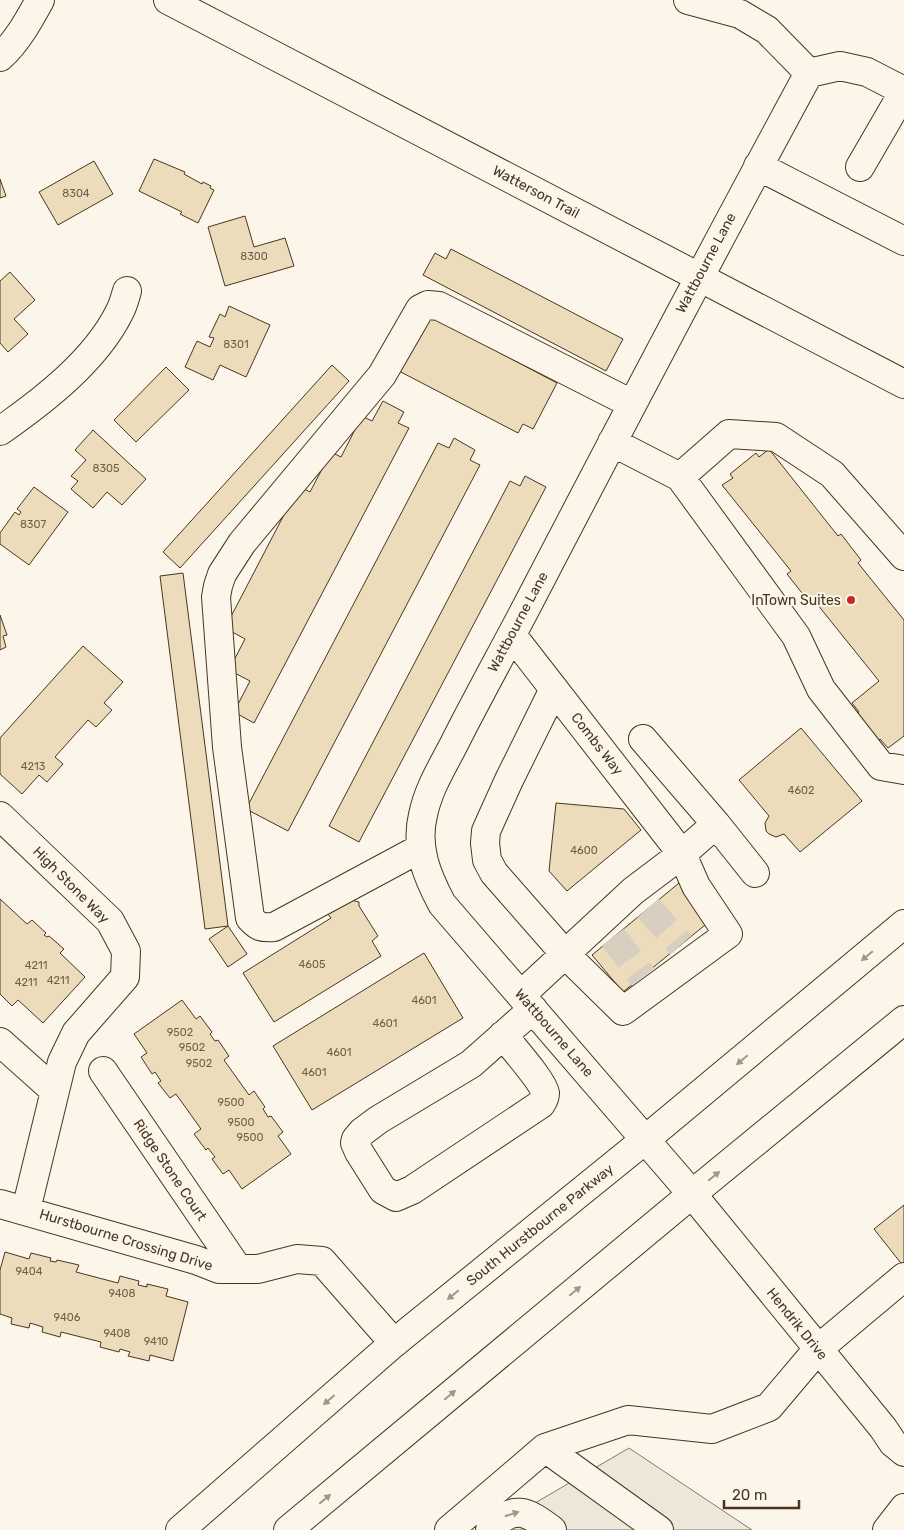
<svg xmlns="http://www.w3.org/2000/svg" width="904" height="1530" viewBox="0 0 904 1530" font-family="Rubik,sans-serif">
<rect width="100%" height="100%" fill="#fbf6e9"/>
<!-- parking -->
<path fill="#ede7d9" stroke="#887966" d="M629,1448l123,82h-263z"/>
<!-- building -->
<path fill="#ecdcbc" stroke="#4a3520" d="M154,159l31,13 -1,2 18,10 1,-2 8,4 -1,2 4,2 -16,33 -18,-9 2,-2 -43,-21z
M94,161l19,33 -55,31 -19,-33z
M0,179l6,17 -6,2z
M245,216l9,31 31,-9 9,28 -69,20 -17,-59z
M451,249l172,90 -17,32 -183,-96 12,-22 11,6z
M10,272l25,28 -21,19 14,15 -20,18 -8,-9v-62z
M229,306l41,19 -24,52 -26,-12 -7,15 -28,-13 12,-26 13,6 4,-9 -5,-1 11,-23 5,3z
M426,314l131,69 -24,46 -10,-5 -5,9 -121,-63z
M332,365l17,16 -169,187 -17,-16z
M166,367l23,23 -53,52 -22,-22z
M383,401l21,11 -6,11 11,5 -155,295 -20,-11 16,-31 -21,-11 16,-31 -20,-11 74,-142 11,6 21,-40 10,5 21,-41 10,5z
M93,430l53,49 -24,26 -15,-13 -14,16 -22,-19 7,-8 -7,-5 15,-16 -11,-10z
M454,438l21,12 -5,10 10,5 -192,366 -42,-22 192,-366 11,5z
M769,449l69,87 3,-2 20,26 -3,3 46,57v116l-16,12 -8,-9 -3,3 -22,-27 4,-3 -7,-9 27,-22 -66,-82 -4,3 -22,-28 4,-3 -69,-86 11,-7 -3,-4 26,-21 3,4z
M525,476l21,11 -187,355 -30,-16 181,-345 10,5z
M34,487l34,25 -39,53 -29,-21v-11l15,-21 4,3 2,-3 -4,-3z
M183,573l45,353 -23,3 -45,-353z
M0,615l7,20 -4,1 3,11 -6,3z
M83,646l40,36 -19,21 8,7 -16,17 -8,-7 -33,37 8,7 -16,18 -8,-7 -17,19 -22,-20v-36z
M801,728l61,73 -62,51 -16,-18 -8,3 -7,-3 -3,-3 -1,-8 4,-7 -30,-36z
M556,803l68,6 17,21 -74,61 -18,-20z
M679,883l31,38 -87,71 -31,-37z
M0,899l27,25 5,-4 14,13 -2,2 3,2 2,-1 15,13 -4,4 25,24 -42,46 -25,-23 -6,6 -12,-12z
M347,899l12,3v4l19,30 -6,5 9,15 -107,66 -31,-49 88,-55 -4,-5z
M228,926l19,28 -19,13 -19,-28z
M424,953l39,65 -151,92 -39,-64z
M182,1000l14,19 4,-3 12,16 -2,2 5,7 3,-1 11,16 -5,4 25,35 5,-4 11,16 -2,2 5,8 3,-1 12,16 -5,4 13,18 -49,35 -13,-19 -6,4 -11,-15 3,-2 -7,-9 -2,2 -12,-16 7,-5 -25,-35 -6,4 -12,-15 3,-2 -6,-9 -3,2 -11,-17 6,-4 -13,-19z
M904,1205v62l-30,-38z
M5,1252l24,7 2,-6 20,5 -1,3 6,1 1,-2 22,5 -3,7 42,11 2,-7 19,5 -1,4 9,2v-3l21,5 -2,7 22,6 -15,59 -23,-6 -1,6 -21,-5 2,-4 -10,-3 -1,3 -19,-5 1,-5 -40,-10 -1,5 -18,-5 1,-5 -13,-4 -1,5 -18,-4 1,-6 -12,-4v-44z"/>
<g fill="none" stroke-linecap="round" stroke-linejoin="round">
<!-- minor-tunnel -->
<path stroke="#d8cfc1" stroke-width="28" stroke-dasharray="28 14" stroke-linecap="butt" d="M648,908l33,37
M613,937l30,40"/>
<!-- minor casing -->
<g stroke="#4a3520" stroke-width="30">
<path id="minor" d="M688,0l52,14 27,16 42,43 31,-7 27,6 37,19
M0,57c17,-15 29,-37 40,-57
M809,73c-95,175 -188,352 -280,529 -25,48 -52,96 -76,144 -12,23 -25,44 -30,69 -8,32 4,61 19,89l250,290 191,234 10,15 11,9
M758,166l146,75
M860,167l44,-76
M0,431c43,-30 95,-70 119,-118 4,-7 6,-15 8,-22
M612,442l68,35 116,159 25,53 60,77 23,4
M680,477l49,-43 47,3 56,37 72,82
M512,635l170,219 14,32 32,48 -105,77 -58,-57 -71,-81 -7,-13 -2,-17 1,-12 23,-51 45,-91
M0,816l110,105 16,30 -1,26 -49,56 -14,29 -36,148
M716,824l39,49
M421,848l-147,79c-12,1 -16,0 -24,-9l-23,-171 -11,-150 2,-11 4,-12 20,-31 140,-168 38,-66 8,-4 11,1 193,98
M521,995l112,-104 49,-37 34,-30 -73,-85
M503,1035c9,12 40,46 42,58 0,4 -2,8 -4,11l-129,86 -16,7 -13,-7 -24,-38 -4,-9 1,-4 6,-7 16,-12 93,-56 62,-55
M0,1042l55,49
M103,1071l135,198
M0,1204l196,56 23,9h39l39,-10 25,2 72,82
M545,1448l114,82
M449,1530l96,-82 83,-28 84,9 57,-22 49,-58 86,-72
M490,1530c23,-27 37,-19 62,0
M887,1530l17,-22"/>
</g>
<!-- major casing -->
<g stroke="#4a3520" stroke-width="30">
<path id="major" d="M168,0l736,384
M180,1530l214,-187 252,-204 258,-215
M288,1530l404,-336 212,-174"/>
</g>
<!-- minor -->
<use href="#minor" stroke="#fbf6e9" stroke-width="28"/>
<!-- major -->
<use href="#major" stroke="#fbf6e9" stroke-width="28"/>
</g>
<!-- one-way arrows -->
<defs><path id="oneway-solid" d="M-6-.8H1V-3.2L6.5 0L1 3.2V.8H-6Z" transform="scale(1.25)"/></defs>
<g fill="#a29684">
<use href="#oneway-solid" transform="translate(867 956) rotate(140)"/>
<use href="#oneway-solid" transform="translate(742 1060) rotate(140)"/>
<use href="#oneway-solid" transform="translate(714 1176) rotate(-39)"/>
<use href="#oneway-solid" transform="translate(575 1291) rotate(-40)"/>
<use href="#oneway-solid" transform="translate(453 1295) rotate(141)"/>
<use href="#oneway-solid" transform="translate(450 1395) rotate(-40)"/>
<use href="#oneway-solid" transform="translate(329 1400) rotate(139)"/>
<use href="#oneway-solid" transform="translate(325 1499) rotate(-40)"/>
<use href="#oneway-solid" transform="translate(512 1514) rotate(-18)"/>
</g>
<!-- markers -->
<circle fill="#c62828" stroke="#fbf6e9" stroke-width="2" cx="851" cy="600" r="5"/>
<g text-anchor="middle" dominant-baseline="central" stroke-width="4" stroke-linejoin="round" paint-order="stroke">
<!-- number labels -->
<g font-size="11" fill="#725f47">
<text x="76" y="193">8304</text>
<text x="254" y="256">8300</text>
<text x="236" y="344">8301</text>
<text x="106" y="468">8305</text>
<text x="33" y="524">8307</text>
<text x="33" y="766">4213</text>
<text x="801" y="790">4602</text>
<text x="584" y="850">4600</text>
<text x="312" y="964">4605</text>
<text x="36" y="965">4211</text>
<text x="58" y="980">4211</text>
<text x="26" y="982">4211</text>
<text x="424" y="1000">4601</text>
<text x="385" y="1023">4601</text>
<text x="180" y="1032">9502</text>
<text x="192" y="1047">9502</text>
<text x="339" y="1052">4601</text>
<text x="199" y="1063">9502</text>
<text x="314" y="1072">4601</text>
<text x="231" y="1102">9500</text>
<text x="241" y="1122">9500</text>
<text x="250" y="1137">9500</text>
<text x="29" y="1271">9404</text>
<text x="122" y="1293">9408</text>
<text x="67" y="1317">9406</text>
<text x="117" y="1333">9408</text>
<text x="156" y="1341">9410</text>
</g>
<!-- street labels -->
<g font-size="14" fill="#4a3520" stroke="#fbf6e9">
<text transform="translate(536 192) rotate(28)">Watterson Trail</text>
<text transform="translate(706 263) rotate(-62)">Wattbourne Lane</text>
<text transform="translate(518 622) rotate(-62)">Wattbourne Lane</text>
<text transform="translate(597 744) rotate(52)">Combs Way</text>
<text transform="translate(71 885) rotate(45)">High Stone Way</text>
<text transform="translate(554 1033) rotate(49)">Wattbourne Lane</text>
<text transform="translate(170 1170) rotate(56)">Ridge Stone Court</text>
<text transform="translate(540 1225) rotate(-39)">South Hurstbourne Parkway</text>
<text transform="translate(126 1240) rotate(17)">Hurstbourne Crossing Drive</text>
<text transform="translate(797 1324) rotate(51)">Hendrik Drive</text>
</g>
<!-- poi labels -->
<g font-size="14" fill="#4a3520" stroke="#fbf6e9" text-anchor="end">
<text x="841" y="600">InTown Suites</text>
</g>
</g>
<!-- scale -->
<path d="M724 1500v8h75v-8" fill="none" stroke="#4a3520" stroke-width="2.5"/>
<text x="732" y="1500" font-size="15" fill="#4a3520" stroke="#fbf6e9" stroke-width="4" paint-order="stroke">20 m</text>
</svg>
